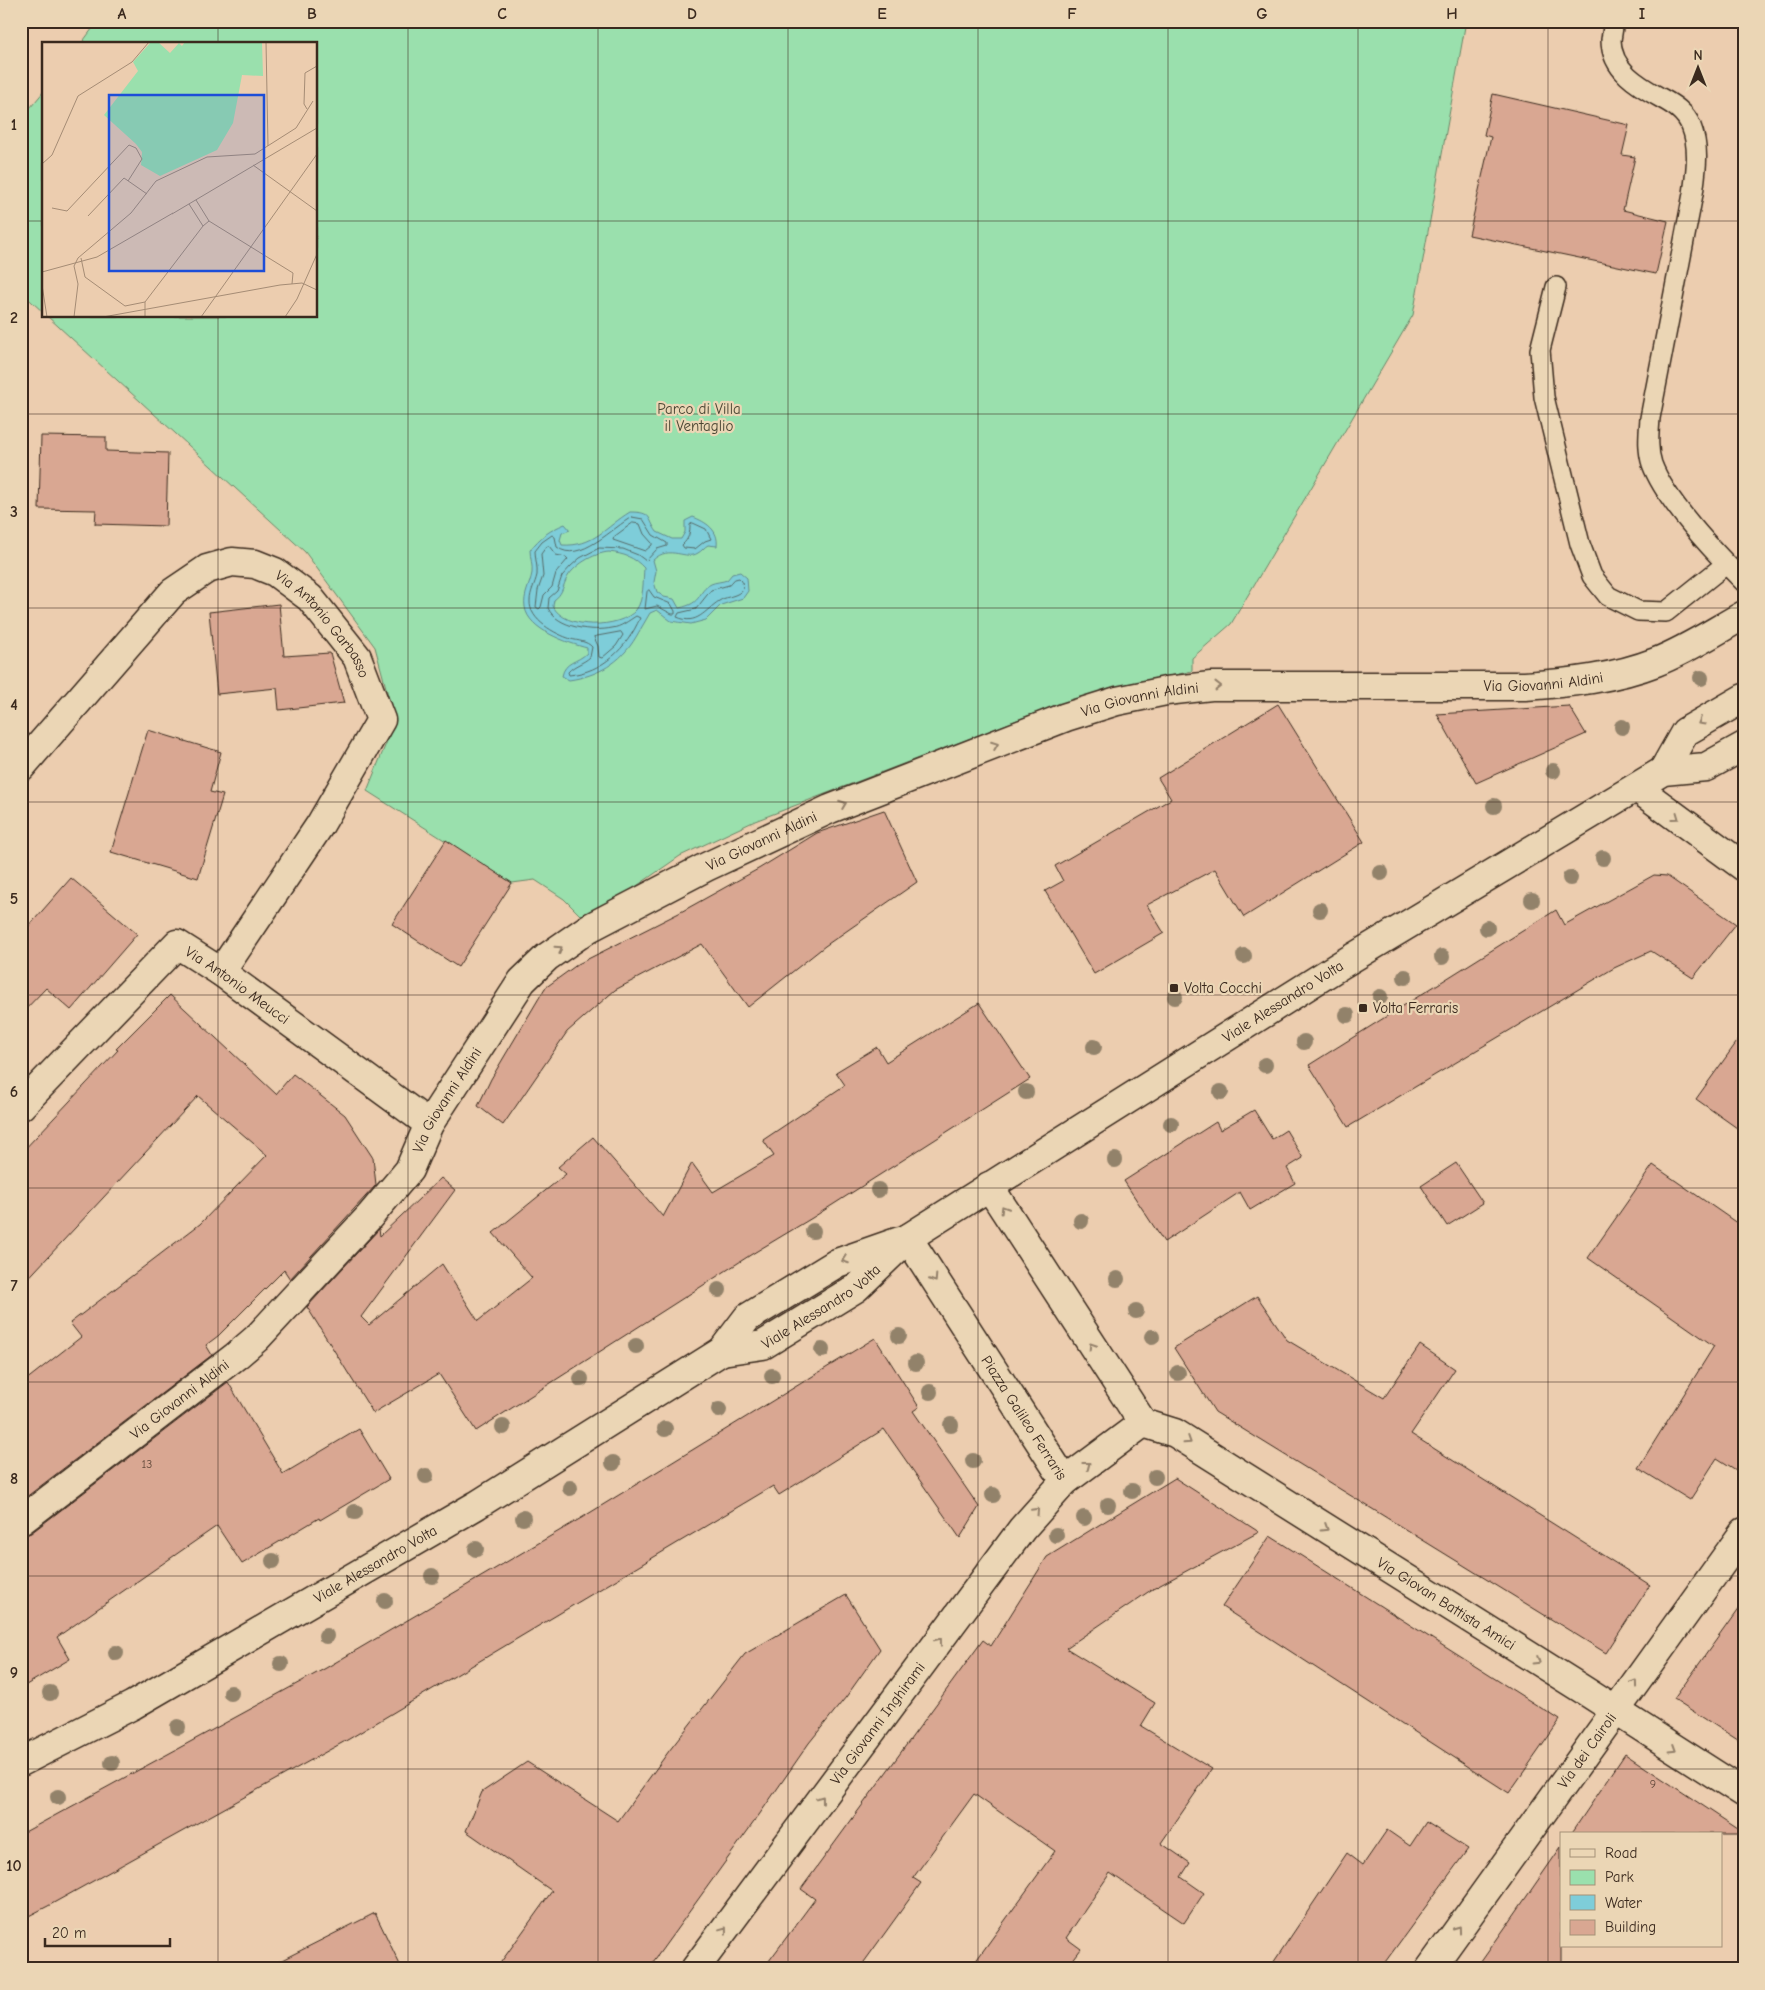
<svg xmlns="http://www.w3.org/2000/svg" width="1765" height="1990" viewBox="0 0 1765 1990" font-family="'Comic Neue',sans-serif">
<rect width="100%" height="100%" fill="#eccdaf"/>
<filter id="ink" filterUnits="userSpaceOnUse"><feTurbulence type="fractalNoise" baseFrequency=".02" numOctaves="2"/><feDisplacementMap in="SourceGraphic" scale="10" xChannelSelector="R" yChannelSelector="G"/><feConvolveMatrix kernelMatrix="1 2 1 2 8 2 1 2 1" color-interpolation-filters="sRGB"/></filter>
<g filter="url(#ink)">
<!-- green -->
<path fill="#9ae0ad" stroke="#6a8566" d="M98,21h1368l-53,294 -182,309 -39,34v13l-90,21 -72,23 -275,106 -75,35 -94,65 -22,-22 -29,-19 -23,3 -145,-92 28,-70 -20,-74 -70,-95 -258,-236h269v-272h-235z
M44,91v222l-23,-21v-173z"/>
<!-- water -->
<path fill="#7ecdd9" stroke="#638c8e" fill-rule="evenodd" d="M630,512c23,0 17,6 27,20l15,7h9l4,-7v-11l8,-4c13,5 26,13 24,29l-9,-1c-4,2 -6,6 -10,8 -12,8 -28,-9 -45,7l3,11 -2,11 3,10 7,5 10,2 5,9c25,-5 17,-16 32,-24 4,-2 11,-2 16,-4l5,-6 8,-2 7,6 1,13 -5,7 -22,7 -15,15 -15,4 -20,-3 -14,-11 -7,3c-5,8 -9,16 -14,24 -15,26 -39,39 -67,43l-7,-4c3,-15 15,-13 25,-23v-5c-19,-5 -59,-18 -62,-41 -2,-12 5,-22 7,-34 1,-7 -2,-16 -2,-23 10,-13 20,-20 35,-26l5,6 -8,3 -2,7 2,5c32,2 43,-18 68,-33zM609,552c15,2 25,5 35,16 -1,12 0,32 -8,42 -16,19 -72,20 -83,-4l1,-6c8,-6 8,-11 12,-20 6,-14 28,-27 43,-28z"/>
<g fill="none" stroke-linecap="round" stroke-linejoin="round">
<!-- shore -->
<path stroke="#566b69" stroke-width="1" d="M632,517l11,2 10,16 14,8v3l-10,3 -11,12 -8,-6 -15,-6 -24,-1 -19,10 -9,8 -9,10 -5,15 -8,7 -1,10c9,20 45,24 64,20 9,-1 16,-7 24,-12l4,2c-13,30 -37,54 -71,57l-1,-3c6,-7 16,-9 22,-15l2,-10c-5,-6 -14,-6 -21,-8 -16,-5 -42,-19 -41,-38 0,-9 5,-17 7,-26 1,-8 -2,-16 -2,-24l7,-9 10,-7 3,2 2,10c22,18 57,-21 75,-30z
M633,523l7,1 4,10 8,9v2l-7,6 -32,-11 1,-3z
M693,523l13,6 5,10 -6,2 -10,8 -11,-1 -2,-3c7,-6 8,-12 8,-20z
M549,546l7,9 10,2 2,2 -12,14 -4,14 -8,8 -3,12 -2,2 -3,-2 2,-17 5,-14 -2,-22 5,-7z
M735,579l4,-1 3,3 1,8c-5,8 -17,7 -24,12 -14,9 -22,25 -42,16l2,-4 17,-4 15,-19 18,-5z
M649,590l5,7 17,7 4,7v3h-3l-15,-8 -12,3 2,-17z
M621,632l2,3 -7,11 -14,12 -3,-1 -1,-11 -4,-9z"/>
</g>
<!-- building -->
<path fill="#d9a792" stroke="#3b2a1e" d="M1493,94l136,31 -7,30 13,2 -12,53 45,11 -12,53 -187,-39 22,-98 -7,-2z
M41,436l65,1v14l62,2 -2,73 -71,-2 1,-14 -57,-1z
M279,604l5,52 46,-3 14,50 -65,7 -2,-22 -60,6 -8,-82z
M1278,704l86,138 -120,75 -29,-48 -68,36 17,28 -70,41 -49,-83 18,-10 -8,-15 116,-67 -13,-21z
M1569,706l17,28 -110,49 -39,-69z
M148,730l73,22 -11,40 13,3 -25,83 -87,-26z
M884,810l33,72 -92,64 -77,61 -46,-63 -87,46 -48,42 -64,93 -25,-19 13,-27 54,-91 33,-24 101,-51 81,-45 57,-35z
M446,840l66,43 -54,84 -66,-43z
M1654,875l13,1 69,48 -43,54 -42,-27 -37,17 -266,159 -39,-62 247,-155 8,15z
M71,878l66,56 -66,76 -25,-22 -25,26v-79z
M170,995l106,99 17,-20 52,41 28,43 3,27 -86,94 -6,-9 -66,66 -12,9 6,10 -191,146v-117l60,-47 -11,-14 130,-99 67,-69 -69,-59 -177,190v-133l97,-103 -2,-1z
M979,1003l51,76 -218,139 -60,36 -276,177 -37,-57 -66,39 -66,-106 72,-78 1,7 61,-58 14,12 -94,127 8,8 73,-61 36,57 54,-43 -39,-45 73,-59 -8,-7 35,-30 70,80 29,-54 21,29 61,-36 -11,-16 82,-55 -9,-13 41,-25 9,15z
M1744,1032v101l-48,-34z
M1254,1110l18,29 14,-9 17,28 -16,10 8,15 -45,27 -10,-18 -76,50 -40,-61 92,-59 4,8z
M1456,1163l27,40 -36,23 -26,-40z
M1653,1165l91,63v247l-27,-17 -27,42 -52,-32 76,-122 -126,-88z
M1257,1296l30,44 97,58 36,-53 35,24 -44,65 239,151 -44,68 -391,-241 -41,-64z
M875,1338l44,69 -6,4 66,96 -19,31 -76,-109 -105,66 -6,-9 -424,253 -301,167 -27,14v-86l305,-166 257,-151z
M228,1382l55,92 76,-45 30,50 -69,41 -1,-2 -77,46 -25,-38 -160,111 13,22 -49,29v-152l10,-3z
M1175,1478l84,54 -108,58 -85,58 89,55 -14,23 71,43 -51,74 29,20 -9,14 23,16 -20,30 -74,-50 -44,65 15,11 -15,20h-96l85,-118 -81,-57 -61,84 8,5 -62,86h-96l52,-70 -14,-10 182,-249 8,6 56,-89z
M1270,1536l290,184 -51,73 -287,-186z
M846,1595l34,54 -34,48 -37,46 -50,72 -111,154h-152l56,-78 -86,-60 16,-39 45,-30 91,59 51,-70 76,-97z
M1744,1601v143l-70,-45z
M1625,1754l119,79v1h-173z
M1426,1822l42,27 -88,120h-111l78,-116 16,12 24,-35 23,16z
M1561,1847v122h-85l33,-47z
M375,1913l27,56h-138z"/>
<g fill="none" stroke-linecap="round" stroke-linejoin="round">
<!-- service casing -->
<g stroke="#3b2a1e" stroke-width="22">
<path id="service" d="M1614,21c-1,6 -2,13 -3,19 0,30 28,46 50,58 13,7 24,14 30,28 9,22 5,45 2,68l-43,224c-1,15 -3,31 2,46 14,38 63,89 92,118
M1556,287l-16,63 4,47 36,147 12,32 16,20 30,15 28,1 60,-48"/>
</g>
<!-- minor casing -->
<g stroke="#3b2a1e" stroke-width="31">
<g id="minor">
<path id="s1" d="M21,767l152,-175 34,-23 25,-7 23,2 20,8 35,26 47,59 24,63 -61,105 -99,147"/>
<path d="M1637,788l107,79"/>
<path id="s2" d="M21,1106l156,-162 44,28 208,152"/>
<path id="s3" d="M908,1238l157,243 78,-58 -154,-237"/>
<path id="s4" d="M1143,1423l32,10 407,256 162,104"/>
<path id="s5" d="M21,1521l215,-165 21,-18 113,-122 39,-46 20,-46 93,-143 25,-24 42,-29 117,-61 124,-58 236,-92 51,-16 49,-10 45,-5h314c45,-3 90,-8 131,-24 31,-12 59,-31 88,-47"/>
<path id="s6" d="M695,1969l327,-440 43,-48"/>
<path id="s7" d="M1430,1969l314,-437"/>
</g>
</g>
<!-- secondary casing -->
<g stroke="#3b2a1e" stroke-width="31">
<g id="secondary">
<path d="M1663,771l22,-39 59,-34"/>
<path id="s8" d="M722,1351l41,-6 93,-57 52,-50 431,-272 324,-195 43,-4 38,-21"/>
<path id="s9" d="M21,1762l112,-57 344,-200 245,-154 25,-33 90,-55 63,-22"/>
</g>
</g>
<!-- service -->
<use href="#service" stroke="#ebd6b5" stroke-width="19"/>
<!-- minor -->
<use href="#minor" stroke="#ebd6b5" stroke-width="28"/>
<!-- secondary -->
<use href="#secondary" stroke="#ebd6b5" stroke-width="28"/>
</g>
<!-- trees -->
<g fill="#92826b">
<circle cx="1701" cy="678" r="8"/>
<circle cx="1622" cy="727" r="8"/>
<circle cx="1553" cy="771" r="8"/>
<circle cx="1494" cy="806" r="8"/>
<circle cx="1603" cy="858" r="8"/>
<circle cx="1381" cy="873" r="8"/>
<circle cx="1570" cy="878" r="8"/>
<circle cx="1532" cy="900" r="8"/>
<circle cx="1320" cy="910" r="8"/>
<circle cx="1487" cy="928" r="8"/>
<circle cx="1244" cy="956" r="8"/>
<circle cx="1442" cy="957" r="8"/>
<circle cx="1405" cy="977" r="8"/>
<circle cx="1175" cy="997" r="8"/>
<circle cx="1380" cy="997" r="8"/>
<circle cx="1347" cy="1015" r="8"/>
<circle cx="1304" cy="1042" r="8"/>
<circle cx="1094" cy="1047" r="8"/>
<circle cx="1265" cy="1065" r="8"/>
<circle cx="1026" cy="1092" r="8"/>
<circle cx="1221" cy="1092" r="8"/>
<circle cx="1171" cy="1124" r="8"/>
<circle cx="1115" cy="1160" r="8"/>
<circle cx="878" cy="1190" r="8"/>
<circle cx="1081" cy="1221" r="8"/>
<circle cx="813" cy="1231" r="8"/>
<circle cx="1117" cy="1279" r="8"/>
<circle cx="719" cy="1290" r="8"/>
<circle cx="1136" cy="1311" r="8"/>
<circle cx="899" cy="1336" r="8"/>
<circle cx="1152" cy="1337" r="8"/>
<circle cx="636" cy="1346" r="8"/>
<circle cx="822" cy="1350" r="8"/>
<circle cx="916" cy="1363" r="8"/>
<circle cx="1178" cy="1373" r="8"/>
<circle cx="772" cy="1376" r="8"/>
<circle cx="581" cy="1379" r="8"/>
<circle cx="930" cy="1392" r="8"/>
<circle cx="719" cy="1410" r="8"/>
<circle cx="951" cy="1425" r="8"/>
<circle cx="503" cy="1427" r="8"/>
<circle cx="665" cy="1429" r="8"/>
<circle cx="973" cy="1461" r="8"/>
<circle cx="613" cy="1463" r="8"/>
<circle cx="426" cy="1476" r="8"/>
<circle cx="1155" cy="1477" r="8"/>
<circle cx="570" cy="1488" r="8"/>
<circle cx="1132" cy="1491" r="8"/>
<circle cx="993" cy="1495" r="8"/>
<circle cx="1108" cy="1505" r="8"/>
<circle cx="355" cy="1512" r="8"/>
<circle cx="523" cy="1518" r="8"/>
<circle cx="1084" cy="1518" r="8"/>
<circle cx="1056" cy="1535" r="8"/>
<circle cx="476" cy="1549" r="8"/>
<circle cx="273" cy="1561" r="8"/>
<circle cx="432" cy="1576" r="8"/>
<circle cx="385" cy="1601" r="8"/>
<circle cx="326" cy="1636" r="8"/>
<circle cx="116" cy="1653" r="8"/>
<circle cx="281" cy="1664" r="8"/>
<circle cx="50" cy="1693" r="8"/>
<circle cx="231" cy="1693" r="8"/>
<circle cx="178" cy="1727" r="8"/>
<circle cx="112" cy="1763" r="8"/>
<circle cx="58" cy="1797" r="8"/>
</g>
<!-- one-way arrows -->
<defs><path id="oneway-chevron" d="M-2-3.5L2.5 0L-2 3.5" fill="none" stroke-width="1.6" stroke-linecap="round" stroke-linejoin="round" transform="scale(1.25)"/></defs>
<g stroke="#93806a">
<use href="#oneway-chevron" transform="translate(1218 686) rotate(-1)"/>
<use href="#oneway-chevron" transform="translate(1701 722) rotate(150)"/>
<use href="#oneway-chevron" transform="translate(995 745) rotate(-21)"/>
<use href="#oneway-chevron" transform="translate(843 804) rotate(-21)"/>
<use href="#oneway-chevron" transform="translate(1676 817) rotate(36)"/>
<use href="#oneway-chevron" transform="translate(559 949) rotate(-34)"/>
<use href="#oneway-chevron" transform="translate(1004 1209) rotate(-122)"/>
<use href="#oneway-chevron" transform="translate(845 1260) rotate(160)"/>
<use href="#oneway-chevron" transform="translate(934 1279) rotate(57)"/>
<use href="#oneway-chevron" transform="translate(1092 1346) rotate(-123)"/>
<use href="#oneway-chevron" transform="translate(1188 1441) rotate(33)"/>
<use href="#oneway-chevron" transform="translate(1087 1465) rotate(-37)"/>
<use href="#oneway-chevron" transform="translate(1036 1511) rotate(-47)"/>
<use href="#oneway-chevron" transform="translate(1325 1528) rotate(32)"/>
<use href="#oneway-chevron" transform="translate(939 1641) rotate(-53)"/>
<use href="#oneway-chevron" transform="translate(1537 1661) rotate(32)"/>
<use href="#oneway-chevron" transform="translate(1635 1683) rotate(-54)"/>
<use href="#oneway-chevron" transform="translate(1673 1749) rotate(32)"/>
<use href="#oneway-chevron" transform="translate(821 1799) rotate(-53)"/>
<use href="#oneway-chevron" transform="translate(1458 1929) rotate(-54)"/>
<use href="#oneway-chevron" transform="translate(724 1930) rotate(-53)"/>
</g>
</g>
<!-- grid -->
<path fill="none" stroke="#3b2a1e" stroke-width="1" stroke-opacity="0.55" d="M218,21v23M408,21v1948M598,21v1948M788,21v1948M978,21v1948M1168,21v1948M1358,21v1948M1548,21v1948M21,221h23M316,221h1428M218,316v1653M21,414h1723M21,608h1723M21,802h1723M21,995h1723M21,1188h1723M21,1382h1723M21,1576h1723M21,1769h1723"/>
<!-- markers -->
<g fill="#3b2a1e" stroke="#ebd6b5" stroke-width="2">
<rect x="1169" y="983" width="10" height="10" rx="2.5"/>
<rect x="1358" y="1003" width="10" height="10" rx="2.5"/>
</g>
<g text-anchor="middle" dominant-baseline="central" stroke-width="4.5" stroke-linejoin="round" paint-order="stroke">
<!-- number labels -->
<g font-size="12" fill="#62493b">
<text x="147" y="1464">13</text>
<text x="1653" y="1784">9</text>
</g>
<!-- park labels -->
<g font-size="15" fill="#494533" stroke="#ebd6b5">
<text x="699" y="409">Parco di Villa<tspan x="699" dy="17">il Ventaglio</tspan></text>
</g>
<!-- street labels -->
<g font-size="15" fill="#3b2a1e" stroke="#ebd6b5">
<text stroke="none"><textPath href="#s1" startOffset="415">Via Antonio Garbasso</textPath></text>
<text stroke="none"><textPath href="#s5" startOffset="1835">Via Giovanni Aldini</textPath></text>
<text stroke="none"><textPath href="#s5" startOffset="1430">Via Giovanni Aldini</textPath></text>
<text stroke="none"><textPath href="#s5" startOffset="1025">Via Giovanni Aldini</textPath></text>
<text stroke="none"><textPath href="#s2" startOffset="298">Via Antonio Meucci</textPath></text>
<text stroke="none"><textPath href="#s8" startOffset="666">Viale Alessandro Volta</textPath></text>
<text stroke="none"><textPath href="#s5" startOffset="605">Via Giovanni Aldini</textPath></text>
<text stroke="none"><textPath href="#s8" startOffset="111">Viale Alessandro Volta</textPath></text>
<text stroke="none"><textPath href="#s5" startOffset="200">Via Giovanni Aldini</textPath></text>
<text stroke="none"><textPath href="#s3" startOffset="214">Piazza Galileo Ferraris</textPath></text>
<text stroke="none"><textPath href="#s9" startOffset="406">Viale Alessandro Volta</textPath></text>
<text stroke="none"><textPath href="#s4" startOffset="354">Via Giovan Battista Amici</textPath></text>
<text stroke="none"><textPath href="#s6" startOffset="306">Via Giovanni Inghirami</textPath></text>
<text stroke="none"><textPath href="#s7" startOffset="269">Via dei Cairoli</textPath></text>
</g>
<!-- poi labels -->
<g font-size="15" fill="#3b2a1e" stroke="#ebd6b5" text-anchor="start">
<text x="1184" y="988">Volta Cocchi</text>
<text x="1373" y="1008">Volta Ferraris</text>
</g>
</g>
<!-- overview -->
<g transform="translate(42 42)">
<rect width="275" height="275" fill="#eccdaf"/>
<path d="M109,0h7l12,11 9,-10 3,3 3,-4h77l1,34 -21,-1 -9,48 -16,27 -57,26 -19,-11 1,-13 -6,-8 -32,-29 34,-44 -5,-9z" fill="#9ae0ad"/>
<path fill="none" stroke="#a58c75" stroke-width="1" d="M224,0l2,104M265,67l-3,-5 1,-31 12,-7M0,122l10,-9 26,-59 54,-34 17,-20M211,123l64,46M147,162l14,22 6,-5 -13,-21M10,166l15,3 62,-66 7,3 6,11 -14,22M130,172l145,-86M46,174l36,-38 23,16M167,179l84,52 -1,11M39,216l4,19 40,29M0,230l55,-15 76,-44M0,243l5,32M83,264l20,-4M32,275l4,-33 -4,-18 4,-8 53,-45 25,-32 51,-24 48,-3 41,-26 17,-27M61,275l177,-32 22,-2 15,7M103,275v-15l58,-76M159,275l116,-163M243,275l12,-18 20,-45"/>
<path fill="#1d4ed8" fill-opacity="0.15" stroke="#1d4ed8" stroke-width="2.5" d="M67,53h155v176h-155z"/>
<rect width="275" height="275" fill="none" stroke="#3b2a1e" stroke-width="2.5"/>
</g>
<!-- margin -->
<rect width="1765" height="1990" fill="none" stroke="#ebd6b5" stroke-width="55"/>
<!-- legend -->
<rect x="1560" y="1832" width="162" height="115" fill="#ebd6b5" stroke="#a59179"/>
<rect x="1570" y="1849" width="25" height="8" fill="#ebd6b5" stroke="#a59179"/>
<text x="1605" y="1858" font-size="15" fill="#3b2a1e">Road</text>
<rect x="1570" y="1870" width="25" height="15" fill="#9ae0ad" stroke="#a59179"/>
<text x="1605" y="1882" font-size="15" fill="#3b2a1e">Park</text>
<rect x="1570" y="1895" width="25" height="15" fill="#7ecdd9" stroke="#a59179"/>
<text x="1605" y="1908" font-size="15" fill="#3b2a1e">Water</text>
<rect x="1570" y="1920" width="25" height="15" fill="#d9a792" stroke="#a59179"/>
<text x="1605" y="1932" font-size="15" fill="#3b2a1e">Building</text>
<!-- north arrow -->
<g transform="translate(1698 68)" stroke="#ebd6b5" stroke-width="4" paint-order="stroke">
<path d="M0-4L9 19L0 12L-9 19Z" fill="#3b2a1e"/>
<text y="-8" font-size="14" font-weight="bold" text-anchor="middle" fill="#3b2a1e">N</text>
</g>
<!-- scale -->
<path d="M45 1938v8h125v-8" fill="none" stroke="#3b2a1e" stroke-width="2.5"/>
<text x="52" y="1938" font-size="15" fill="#3b2a1e" stroke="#ebd6b5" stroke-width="4" paint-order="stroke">20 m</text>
<rect x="28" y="28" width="1710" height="1934" fill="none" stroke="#3b2a1e" stroke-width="2"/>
<g font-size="16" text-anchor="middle" font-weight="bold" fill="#3b2a1e">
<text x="122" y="19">A</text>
<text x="312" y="19">B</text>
<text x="502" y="19">C</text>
<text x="692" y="19">D</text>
<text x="882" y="19">E</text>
<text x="1072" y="19">F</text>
<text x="1262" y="19">G</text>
<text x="1452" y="19">H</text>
<text x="1642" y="19">I</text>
<text x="14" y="130">1</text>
<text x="14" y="323">2</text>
<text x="14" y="517">3</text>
<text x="14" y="710">4</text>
<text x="14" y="904">5</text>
<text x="14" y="1097">6</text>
<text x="14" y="1291">7</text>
<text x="14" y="1484">8</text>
<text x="14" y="1678">9</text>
<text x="14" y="1871">10</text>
</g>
</svg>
